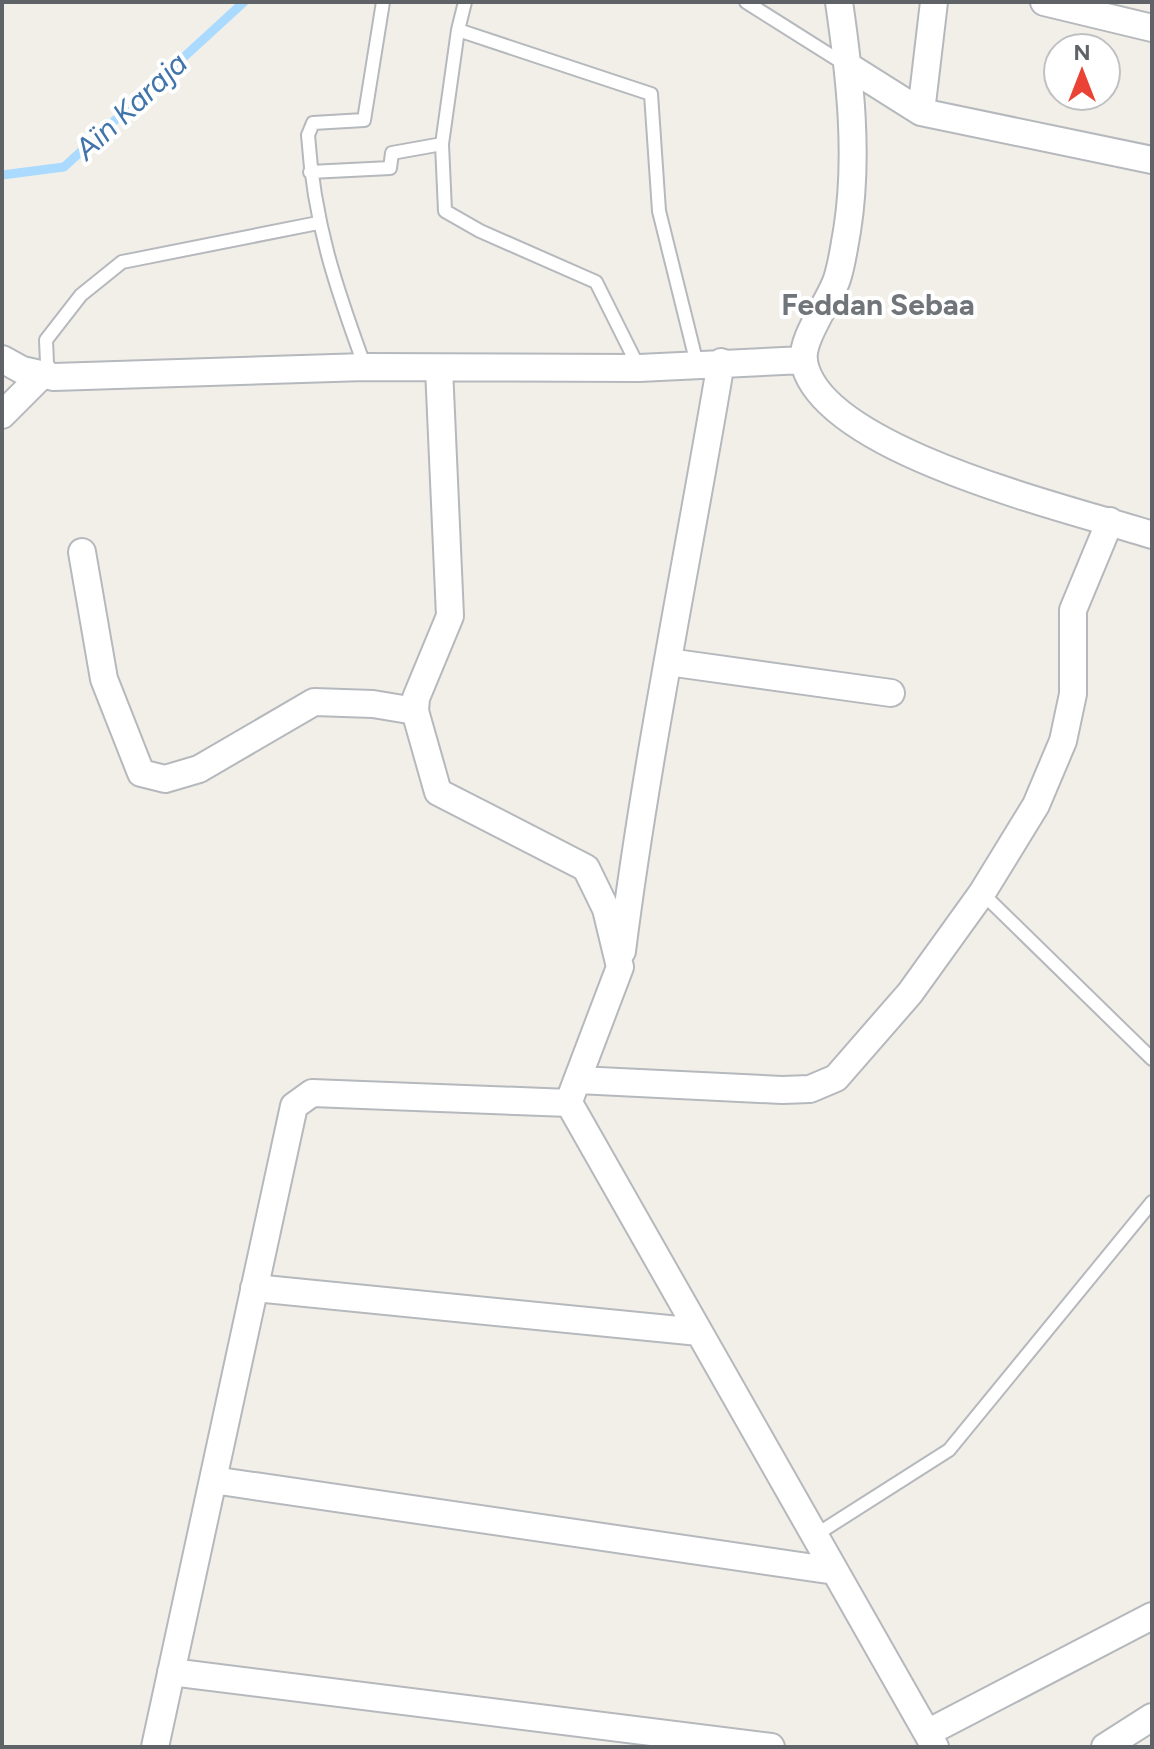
<svg xmlns="http://www.w3.org/2000/svg" width="1154" height="1749" viewBox="0 0 1154 1749" font-family="Figtree,sans-serif">
<rect width="100%" height="100%" fill="#f1efe8"/>
<g fill="none" stroke-linecap="round" stroke-linejoin="round">
<!-- stream -->
<path stroke="#aadaff" stroke-width="9" d="M2,175l62,-8 180,-165"/>
<!-- lane casing -->
<g stroke="#b5b8bc" stroke-width="16">
<path id="lane" d="M465,2l-7,28 193,64 8,117 38,153
M746,2l100,63
M458,30l-16,114 3,67 35,20 116,51 43,86
M310,172l80,-4 2,-15 50,-9
M365,367c-30,-82 -51,-144 -57,-232l5,-12 51,-3 19,-118
M52,374l-5,-11 -1,-23 35,-45 41,-33 196,-39
M982,893l170,166
M814,1536l135,-86 203,-248"/>
</g>
<!-- street casing -->
<g stroke="#b5b8bc" stroke-width="30">
<path id="street" d="M839,2c11,75 20,154 8,229 -3,16 -5,33 -10,48 -7,22 -37,60 -33,83 17,90 272,148 348,173
M1044,2l108,26
M848,66l73,46 231,48
M921,112l13,-110
M2,359l20,11 32,7 311,-10 274,1 165,-8
M439,368l11,248 -34,82 -1,13 23,81 148,76 20,41 14,58 -49,129
M2,415l40,-40
M82,552l22,127 37,94 24,6 34,-10 115,-67 59,2 42,7
M668,662l223,31
M622,951c25,-197 66,-392 99,-589
M578,1080l204,10 28,-1 26,-11 74,-85 72,-100 54,-88 27,-64 10,-47v-84l37,-89
M254,1288l445,44
M213,1480l622,91
M171,1672l600,75
M927,1733l225,-117
M155,1747l139,-641 18,-13 257,10 366,644
M1105,1747l47,-30"/>
</g>
<!-- lane -->
<use href="#lane" stroke="#fff" stroke-width="12"/>
<!-- street -->
<use href="#street" stroke="#fff" stroke-width="26"/>
</g>
<g text-anchor="middle" dominant-baseline="central" stroke-width="8" stroke-linejoin="round" paint-order="stroke">
<!-- water labels -->
<g font-size="30" font-style="italic" fill="#4174aa" stroke="#fff">
<text transform="translate(131 106) rotate(-43)">Aïn Karaja</text>
</g>
<!-- neighbourhood labels -->
<g font-size="30" font-weight="bold" fill="#70757a" stroke="#fff">
<text x="878" y="304">Feddan Sebaa</text>
</g>
</g>
<!-- border -->
<rect width="1154" height="1749" fill="none" stroke="#5f6368" stroke-width="8"/>
<!-- north arrow -->
<g transform="translate(1082 72)"><circle r="38" fill="#ffffff" stroke="#bfc1c3" stroke-width="2"/>
<path d="M0-6L14 30L0 20L-14 30Z" fill="#ea4335"/>
<text y="-12" font-size="22" font-weight="bold" text-anchor="middle" fill="#5f6368">N</text>
</g>
</svg>
